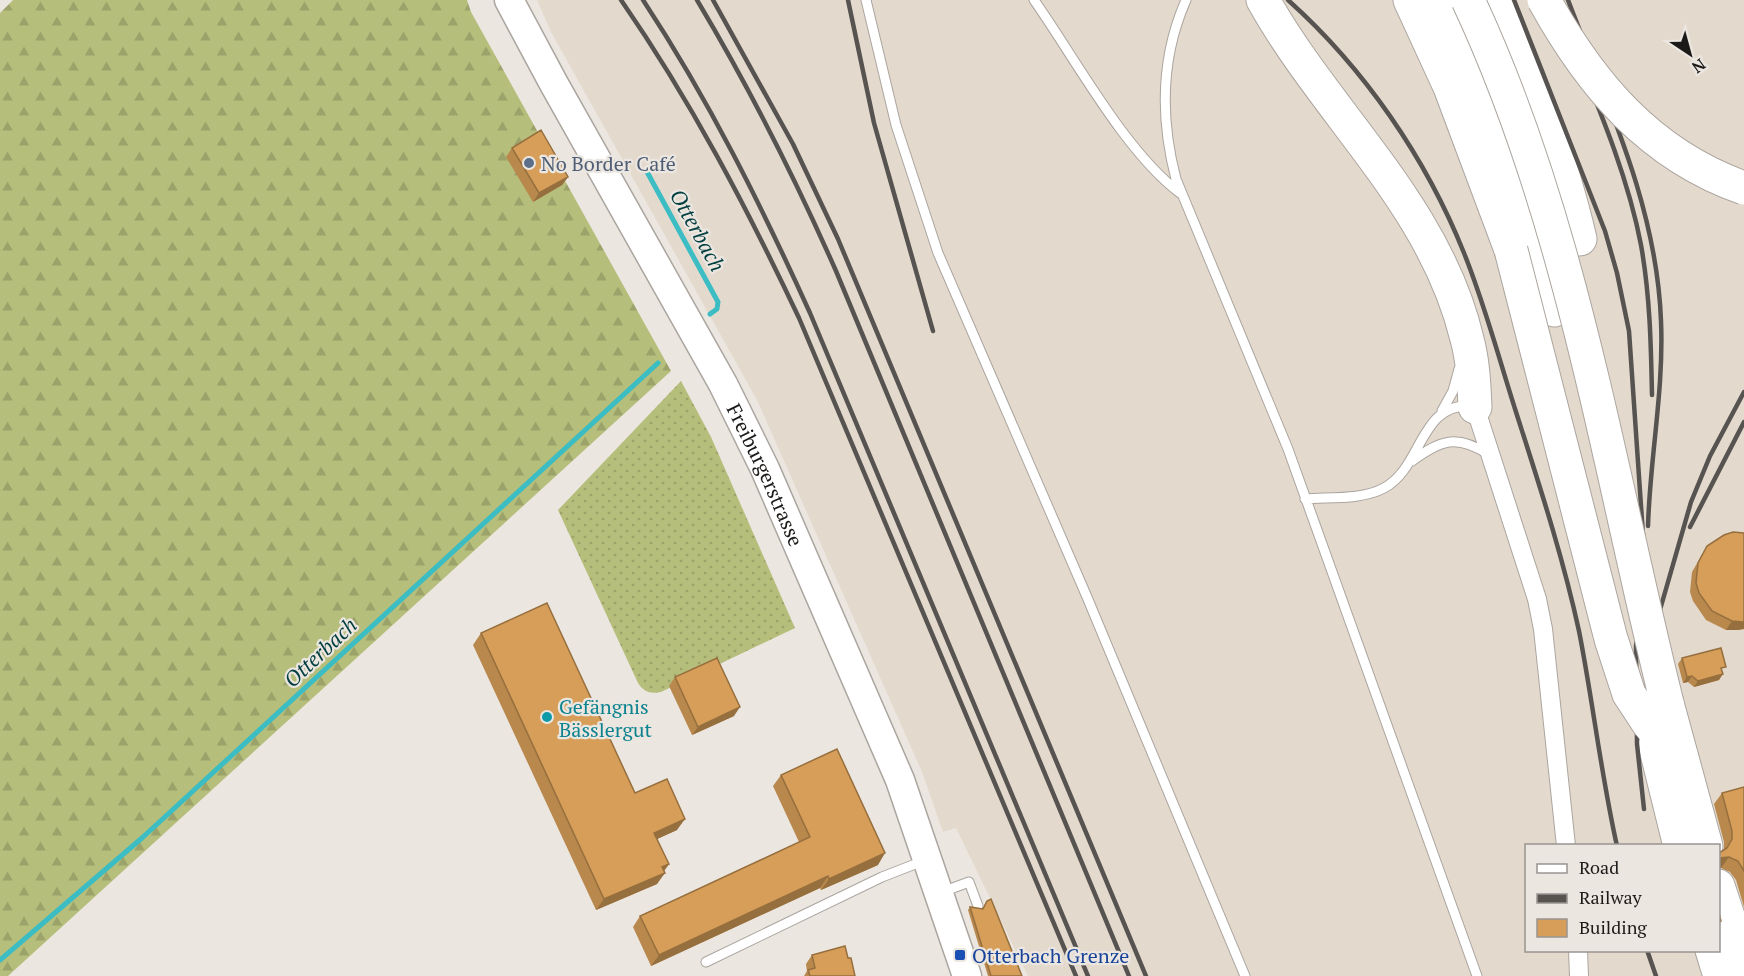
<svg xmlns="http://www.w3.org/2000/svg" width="1744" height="976" viewBox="0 0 1744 976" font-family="'PT Serif',serif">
<defs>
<pattern id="grass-dots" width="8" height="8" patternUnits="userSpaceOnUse" patternTransform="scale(1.5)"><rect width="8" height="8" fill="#b6be7b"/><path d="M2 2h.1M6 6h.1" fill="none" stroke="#9ca36a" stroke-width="1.8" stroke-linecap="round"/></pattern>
<pattern id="forest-firs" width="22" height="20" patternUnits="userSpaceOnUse" patternTransform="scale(1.5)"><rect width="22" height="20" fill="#b6be7b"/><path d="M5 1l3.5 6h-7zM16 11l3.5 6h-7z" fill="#9ca36a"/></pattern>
</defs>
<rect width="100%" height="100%" fill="#ece6e0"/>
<!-- built -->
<path fill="#e4d9cd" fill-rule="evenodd" d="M537,0h1207v976h-716l-72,-148 -13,4 -21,-60 -165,-372 -206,-368zM1526,846h192v104h-192z"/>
<!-- grass -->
<path fill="url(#grass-dots)" d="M681,381l30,56 84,191 -134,64c-11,2 -17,0 -23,-9l-80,-173z"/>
<!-- forest -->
<path fill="url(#forest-firs)" d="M13,0h454l4,12 200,359 -663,605h-8v-963z"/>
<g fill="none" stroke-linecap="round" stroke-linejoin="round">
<!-- stream -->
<path stroke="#3bbdc3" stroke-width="5" d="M657,165l-11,5 72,132 -1,7 -7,5
M0,960l142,-122 516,-475"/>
<!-- lane casing -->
<g stroke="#aba59f" stroke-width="11">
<path id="lane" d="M866,0l30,125 42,128 149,344 158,379
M1034,0c41,58 91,152 146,193
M1186,0c-26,59 -26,118 -10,179l112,270 189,527
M1442,411l11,-20 6,-22
M1412,461c29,-21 44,-27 76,-7
M1305,499c24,-2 57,1 79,-11 38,-20 36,-85 86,-82
M942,892l27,-10 9,24
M706,962l176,-85 41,-16"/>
</g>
<!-- street casing -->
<g stroke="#aba59f" stroke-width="20">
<path id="street" d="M1475,407l62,192 6,30 23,217
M1578,950l1,26"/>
</g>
<!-- primary casing -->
<g stroke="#aba59f" stroke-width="31">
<g id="primary">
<path id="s1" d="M509,0l45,84 169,300 42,85 135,311 67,196"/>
</g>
</g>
<!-- highway casing -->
<g stroke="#aba59f" stroke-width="35">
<path id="highway" d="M1263,0c65,116 172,205 204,339 6,22 7,45 8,68
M1410,0l40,87 61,163
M1443,0c49,98 83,204 111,310
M1497,0c32,78 64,156 83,239
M1667,703l39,143
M1655,745l25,101
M1718,886l26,78
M1712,950l8,26"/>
</g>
<!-- lane -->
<use href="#lane" stroke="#fff" stroke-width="9"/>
<!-- street -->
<use href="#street" stroke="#fff" stroke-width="18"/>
<!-- primary -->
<use href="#primary" stroke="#fff" stroke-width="28"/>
<!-- highway -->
<use href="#highway" stroke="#fff" stroke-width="33"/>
<!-- rail -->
<path stroke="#565350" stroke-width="4.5" d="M621,0c70,101 126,208 178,318l277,658
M643,0c66,100 118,205 167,313l278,663
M697,0c52,87 98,178 139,271l293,705
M713,0l80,144 45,95 308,737
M848,0l26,123 59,208
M1288,0c76,68 138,158 176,253 21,52 35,106 52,159 23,72 47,145 63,219 14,71 22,144 38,215
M1514,0l91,231 12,42 12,58 16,233 -9,82 1,98 7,65
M1555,0c31,80 70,161 86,245 9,50 10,100 11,150
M1568,0c40,105 89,208 93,321 3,69 -11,136 -13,205
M1690,527l54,-105
M1649,648l42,-146 19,-46 34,-64
M1647,950l9,26"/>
<!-- highway-bridge casing -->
<g stroke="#aba59f" stroke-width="35" stroke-linecap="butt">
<path id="highway-bridge" d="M1468,0c104,222 140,467 199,703
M1544,0c47,85 106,155 200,188
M1511,250l100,389 18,55 21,32"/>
</g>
<!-- highway-bridge -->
<use href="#highway-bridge" stroke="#fff" stroke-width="33"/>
</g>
<!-- wall -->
<path fill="#b8884d" d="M512,148l56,29 -6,8 -29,17 -27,-45z
M1744,533v96l-7,1h-11l-20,-10 -13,-19 -3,-9 2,-20 15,-26z
M481,633l154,160 42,37 -20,9 12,25 -5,7 -7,13 -61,26 -123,-265z
M1682,658l40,14 -3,8 -25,7 -6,-5 -5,1 -5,-19z
M675,677l59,39 -42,19 -23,-49z
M781,775l97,90 -57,25 -1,-2 -169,78 -18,-39 7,-11 159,-74 -26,-56z
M1744,787v120l-8,-27 -6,-8 -9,-4 3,-18v-8l-10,-38 8,-11z
M987,901l35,75h-34l-20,-66 2,-3 12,2z
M812,955l43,21h-51l3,-5 -1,-7z"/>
<!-- shaded-wall -->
<path fill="#966f3e" d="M568,177l-6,8 -29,17 6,-9z
M1732,621l12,1v7l-7,1h-11z
M1723,674l-4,6 -25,7 4,-6z
M1692,676l-4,6 -5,1 4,-6z
M740,707l-6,9 -42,19 6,-8z
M685,819l-8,11 -31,14 8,-11z
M885,853l-7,12 -57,25 8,-11z
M1729,857l-8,11h-2v-10z
M669,864l-8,11 4,-2 -8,11 -61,26 8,-11z
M828,876l-8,12 -169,78 8,-11z"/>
<!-- building -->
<path fill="#d69e59" stroke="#966f3e" stroke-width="1.5" d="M541,130l27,47 -29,16 -27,-45z
M1733,532l11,1v89h-1l-11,-1 -20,-10 -13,-18 -3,-10 2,-20 9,-17 17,-11z
M547,603l88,190 32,-14 18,40 -31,14 15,31 -7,3 3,6 -61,26 -123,-266z
M1721,648l5,19 -5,1 2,6 -25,7 -6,-5 -5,1 -5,-19z
M717,658l23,49 -42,20 -23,-50z
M837,749l48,104 -56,26 -1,-3 -169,79 -19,-39 170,-79 -29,-62z
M1744,787v84l-6,-10 -9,-4 -10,1v-5l8,-5 5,-9v-8l-10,-38z
M991,899l31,77h-31l-21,-69 13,2 4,-8z
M1719,913l2,8 -2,1z
M845,946l3,12h3l4,18h-45l-2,-6 7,-2 -3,-13z"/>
<!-- markers -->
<circle fill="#5c6f8a" stroke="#ece6e0" stroke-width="2" cx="529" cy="163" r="6"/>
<circle fill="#0f9aa8" stroke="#ece6e0" stroke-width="2" cx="547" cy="717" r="6"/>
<rect fill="#1a4fb4" stroke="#ece6e0" stroke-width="2" x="954" y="949" width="12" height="12" rx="3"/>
<g text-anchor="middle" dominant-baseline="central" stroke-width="4.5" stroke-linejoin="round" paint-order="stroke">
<!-- service labels -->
<g font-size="20" fill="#4e5e75" stroke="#ece6e0" text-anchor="start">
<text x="541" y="163">No Border Café</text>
</g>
<!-- street labels -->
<g font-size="20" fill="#1c1a18" stroke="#ece6e0">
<text stroke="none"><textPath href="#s1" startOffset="540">Freiburgerstrasse</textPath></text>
</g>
<!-- culture labels -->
<g font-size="20" fill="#0d838f" stroke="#ece6e0" text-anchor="start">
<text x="559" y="706">Gefängnis<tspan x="559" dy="23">Bässlergut</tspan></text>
</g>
<!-- transit labels -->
<g font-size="20" fill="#164399" stroke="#ece6e0" text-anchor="start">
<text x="972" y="955">Otterbach Grenze</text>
</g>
<!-- water labels -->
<g font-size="21" font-style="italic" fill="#023f41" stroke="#ece6e0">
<text transform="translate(698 230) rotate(61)">Otterbach</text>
<text transform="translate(320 652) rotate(-43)">Otterbach</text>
</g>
</g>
<!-- legend -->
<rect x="1525" y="844" width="195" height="108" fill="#ece6e0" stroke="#999490" stroke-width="1.5"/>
<rect x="1537" y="864" width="30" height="9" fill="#ffffff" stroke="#999490" stroke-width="1.5"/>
<text x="1579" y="874" font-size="18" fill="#1c1a18">Road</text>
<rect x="1537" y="894" width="30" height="9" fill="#565350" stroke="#999490" stroke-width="1.5"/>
<text x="1579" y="904" font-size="18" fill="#1c1a18">Railway</text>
<rect x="1537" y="919" width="30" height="18" fill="#d69e59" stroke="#999490" stroke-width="1.5"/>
<text x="1579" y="934" font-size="18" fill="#1c1a18">Building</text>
<!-- north arrow -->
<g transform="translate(1690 54) rotate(144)" stroke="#ece6e0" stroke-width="4.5" paint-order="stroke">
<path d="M0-4.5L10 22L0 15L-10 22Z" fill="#1c1a18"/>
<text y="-9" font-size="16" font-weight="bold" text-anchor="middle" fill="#1c1a18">N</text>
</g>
</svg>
